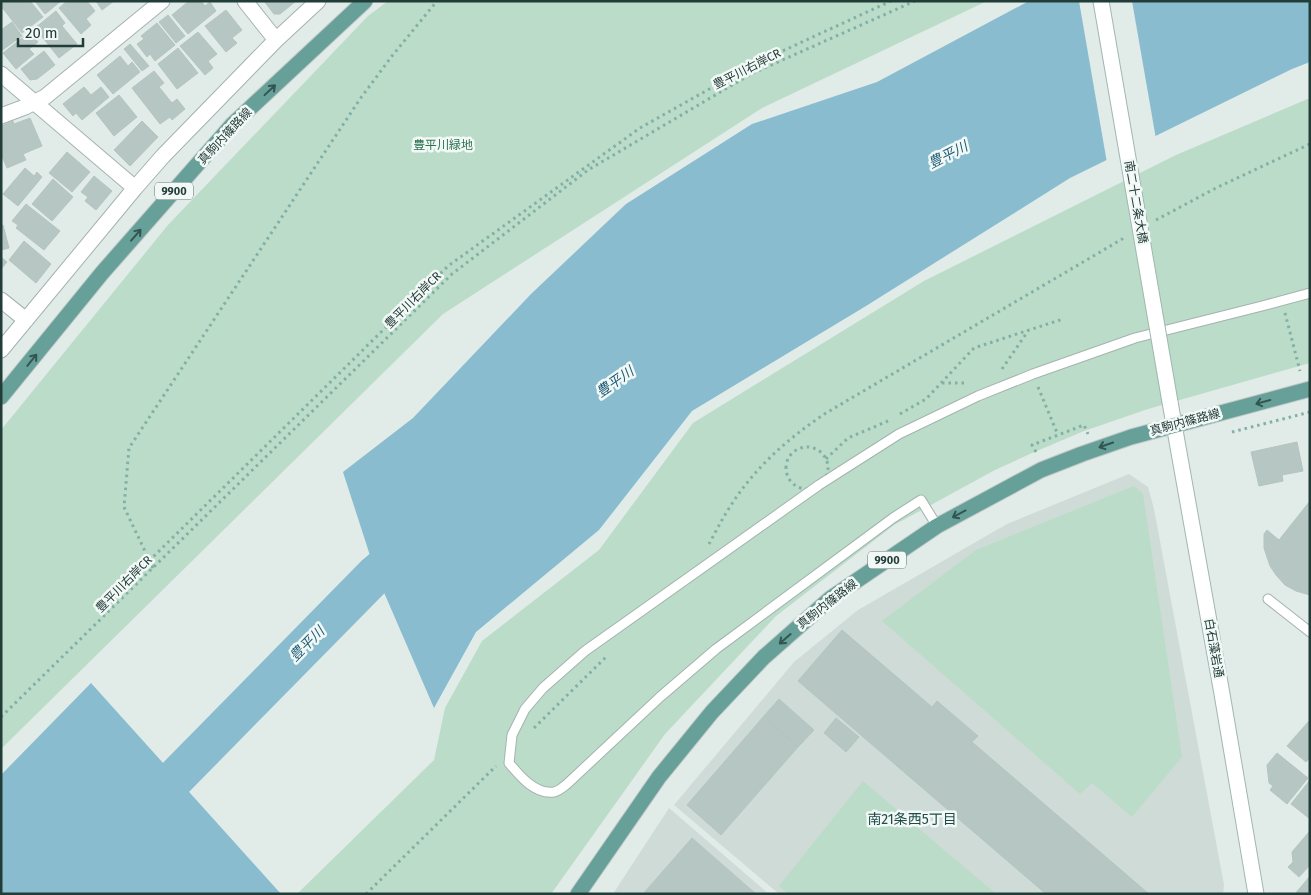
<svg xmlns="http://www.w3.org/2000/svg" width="1311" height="895" viewBox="0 0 1311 895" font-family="'Fira Sans','Noto Sans JP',sans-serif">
<rect width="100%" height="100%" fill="#e1ebe8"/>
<!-- built -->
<path fill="#cfdbd7" d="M1129,474l19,13 6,22 70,376 -1,9h-444l-105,-89 120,-143 64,-52 149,-86z
M669,808l100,86h-156z"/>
<!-- green -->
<path fill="#badcc8" d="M388,1h599l-225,107 -319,206 -442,435v-319l167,-205 200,-209z
M1310,98v265l-162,46 -64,22 -52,22 -37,17 -101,55 -118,91 -111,118 -114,160h-254l137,-134 11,-52 37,-67 117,-91 94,-127 231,-142 252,-126z
M1134,486l9,8 39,263 -50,60 -40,-34 -12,11 -198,-173 94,-71z
M863,781l133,113h-208l-9,-8z"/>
<!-- water -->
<path fill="#8abcd0" d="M1029,1h281v61l-18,7 -222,109 -204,128 -174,105 -93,119 -123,102 -42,76 -58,-134 -33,-102 70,-54 118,-124 95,-90 126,-80 125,-42z
M91,683l190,211h-280v-119z"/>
<!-- pier -->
<path fill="#e1ebe8" d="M1079,1h53l24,138 -49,24z"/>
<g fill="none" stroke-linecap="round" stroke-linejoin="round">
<!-- river -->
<path stroke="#8abcd0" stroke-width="39" d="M138,816l238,-242 41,-35"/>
</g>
<!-- building -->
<path fill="#b6c6c2" stroke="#b4c5c0" d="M5,1h25l13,16 -21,16 -21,-27v-2z
M35,1h26l-16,13z
M67,1h20l8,10 -9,8 5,6 -10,9 -22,-26z
M96,1h18l-12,9z
M189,1h12l4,5 5,-4 6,9 -28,23 -16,-19z
M264,1h32l-16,13h-6z
M226,10l16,20 -10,8 5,5 -11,9 -21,-26z
M56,11l9,12 -3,3 15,18 -18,14 -24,-30z
M168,15l17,21 -9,7 -17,-21z
M12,22l10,14 -21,15v-21z
M157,23l18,22 -20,16 -5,-7 -3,3 -10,-13 7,-5 -3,-3z
M30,32l8,10 -9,7 5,5 -18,15 -13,-16z
M198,32l19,22 -9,7 5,7 -8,7 -25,-29z
M130,44l19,22 -7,5 -18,-22z
M178,48l20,25 -21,16 -19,-25z
M44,51l11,14 -18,14 -7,1 -9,-11z
M120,56l8,10 4,-4 8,10 -27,22 -16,-19z
M154,71l10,12 -5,4 13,16 5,-4 8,10 -13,11 -2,-3 -10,7 -28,-36z
M84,87l7,8 10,-8 8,10 -27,23 -6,-7 -3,3 -10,-12z
M119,95l18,22 -23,19 -18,-23z
M30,118l12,28 -19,8 3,6 -19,8 -6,-14v-28l12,-5 1,3z
M142,121l16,16 -28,29 -16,-16z
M67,152l23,20 -18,20 -23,-19z
M25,168l9,8 3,-4 5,5 -24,29 -15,-12z
M94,176l18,15 -16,19 -11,-9 3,-4 -7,-5z
M53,179l20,18 -21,24 -20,-17z
M26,204l34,27 -16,19 -28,-22 2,-3 -6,-4z
M1,225h2l6,23 -8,2z
M24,241l27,23 -15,19 -27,-23z
M1,257l6,5 -6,7z
M1297,442l6,29 -21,4 1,6 -24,5 -8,-34z
M1310,501v94l-14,-4 -11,-6 -9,-10 -6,-9 -6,-18v-14l3,-4 12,10z
M842,630l90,77 5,-6 41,35 -6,6 177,152h-103l-248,-213z
M779,699l35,31 -16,17 -34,-31z
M764,716l34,31 -77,88 -34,-30z
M836,718l23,19 -13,15 -22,-19z
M1309,721l1,1v36l-4,4 -19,-16z
M1277,753l31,25 -21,26 -17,-14 3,-4 -4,-3 -2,-18z
M1310,780v39l-19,-15z
M1309,832l1,33 -11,12 -11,-10 5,-5 -1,-10z
M692,838l64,56h-113z
M1310,876v18h-15z"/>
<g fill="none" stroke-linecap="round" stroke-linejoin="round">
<!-- lane casing -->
<g stroke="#a4b3b0" stroke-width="11">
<path id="lane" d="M937,526l-16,-26 -28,18 -177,131 -56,48 -93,87c-4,3 -8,7 -13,8 -19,3 -35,-17 -45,-29l3,-28 13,-26 18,-21 42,-37 234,-166 80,-51 79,-38 55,-22 102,-36 127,-32 48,-13
M1268,599l42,33"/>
</g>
<!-- street casing -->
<g stroke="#a4b3b0" stroke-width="17">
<path id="street" d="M245,1l31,39
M1,74l134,114
M1,116l24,-9 20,-10 117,-96
M1,300l25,20
M1,350l134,-162 28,-32 113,-116 42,-39"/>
</g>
<!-- secondary casing -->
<g stroke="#a0b7b2" stroke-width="17">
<path id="secondary" d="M1170,402l52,292 34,200"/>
</g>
<!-- primary casing -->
<g stroke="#c1c8c7" stroke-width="17">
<path id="primary" d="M1,397l101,-124 130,-148 133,-124
M578,894l81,-117 53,-65 52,-55 67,-59 106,-72 104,-56 41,-16 49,-17 179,-48"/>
</g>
<!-- path -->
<path stroke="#82afa6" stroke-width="3" stroke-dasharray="2.5 4" stroke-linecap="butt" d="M1156,220l60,-32 94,-44
M1285,313l15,58
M1002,369l26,-38
M942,383h26
M1038,387l20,48
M900,414l26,-15 48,-51 89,-29
M1232,432l78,-20
M786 468a21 21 0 1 1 42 0a21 21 0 1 1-42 0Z
M1036,452l-4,-7 52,-20 4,9
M826,459l22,-21 40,-17
M709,544c6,-11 12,-23 19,-34 25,-41 59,-71 98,-97l298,-175
M149,561l299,-295 192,-138 112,-63 139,-64
M153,568l-29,-61 5,-59 231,-349 32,-43 45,-55
M1,717l451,-443 136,-104 163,-96 164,-73
M534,728l74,-73
M366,894l130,-128"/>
<!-- lane -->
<use href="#lane" stroke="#fff" stroke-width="9"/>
<!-- street -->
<use href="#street" stroke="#fff" stroke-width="15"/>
<!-- secondary -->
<use href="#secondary" stroke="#fff" stroke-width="15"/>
<!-- primary -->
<use href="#primary" stroke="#66a099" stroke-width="15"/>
<!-- secondary-bridge casing -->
<g stroke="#a0b7b2" stroke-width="17" stroke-linecap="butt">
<path id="secondary-bridge" d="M1101,1l69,401"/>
</g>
<!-- secondary-bridge -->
<use href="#secondary-bridge" stroke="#fff" stroke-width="15"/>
</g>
<!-- one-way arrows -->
<defs><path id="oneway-shaft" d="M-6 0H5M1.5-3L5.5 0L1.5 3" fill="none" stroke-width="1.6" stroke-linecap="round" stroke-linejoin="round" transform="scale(1.25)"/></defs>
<g stroke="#335550">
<use href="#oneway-shaft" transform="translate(270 90) rotate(-43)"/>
<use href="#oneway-shaft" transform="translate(136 235) rotate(-49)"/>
<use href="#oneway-shaft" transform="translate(32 360) rotate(-51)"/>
<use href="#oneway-shaft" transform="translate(1263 402) rotate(165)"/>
<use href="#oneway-shaft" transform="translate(1106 445) rotate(161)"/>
<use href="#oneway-shaft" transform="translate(959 514) rotate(152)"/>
<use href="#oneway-shaft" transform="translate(785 639) rotate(139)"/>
</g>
<g text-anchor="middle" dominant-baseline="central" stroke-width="5" stroke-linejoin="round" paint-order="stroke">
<!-- shield labels -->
<g fill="#f2f8f6" stroke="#607471" stroke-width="1">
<rect x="155" y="182.5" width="38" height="17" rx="4"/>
<rect x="868" y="551.5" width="38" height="17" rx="4"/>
</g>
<g font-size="11" font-weight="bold" fill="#223c38">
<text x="174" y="191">9900</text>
<text x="887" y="560">9900</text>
</g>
<!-- street labels -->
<g font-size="12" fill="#223c38" stroke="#f2f8f6">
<text transform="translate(747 69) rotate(-27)">豊平川右岸CR</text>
<text transform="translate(225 136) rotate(-47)">真駒内篠路線</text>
<text transform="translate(1136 202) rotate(80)">南二十二条大橋</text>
<text transform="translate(413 300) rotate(-45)">豊平川右岸CR</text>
<text transform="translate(1185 422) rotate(-15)">真駒内篠路線</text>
<text transform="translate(124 584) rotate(-45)">豊平川右岸CR</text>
<text transform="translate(827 604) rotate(-38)">真駒内篠路線</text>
<text transform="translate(1214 648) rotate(80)">白石藻岩通</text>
</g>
<!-- park labels -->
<g font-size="12" fill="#2d7251" stroke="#f2f8f6">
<text x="443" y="145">豊平川緑地</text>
</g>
<!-- water labels -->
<g font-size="14" font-style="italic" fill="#1d5c77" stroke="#f2f8f6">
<text transform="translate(948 155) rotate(-27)">豊平川</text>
<text transform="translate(615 382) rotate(-35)">豊平川</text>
<text transform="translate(307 644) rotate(-45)">豊平川</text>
</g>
<!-- neighbourhood labels -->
<g font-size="14" fill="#1e4d48" stroke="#f2f8f6">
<text x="912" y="819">南21条西5丁目</text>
</g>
</g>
<!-- border -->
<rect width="1311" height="895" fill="none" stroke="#223c38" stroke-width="5"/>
<!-- scale -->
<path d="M18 38v8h65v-8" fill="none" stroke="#223c38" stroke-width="2.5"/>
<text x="25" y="38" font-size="15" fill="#223c38" stroke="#f2f8f6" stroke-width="4" paint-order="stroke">20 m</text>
</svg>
